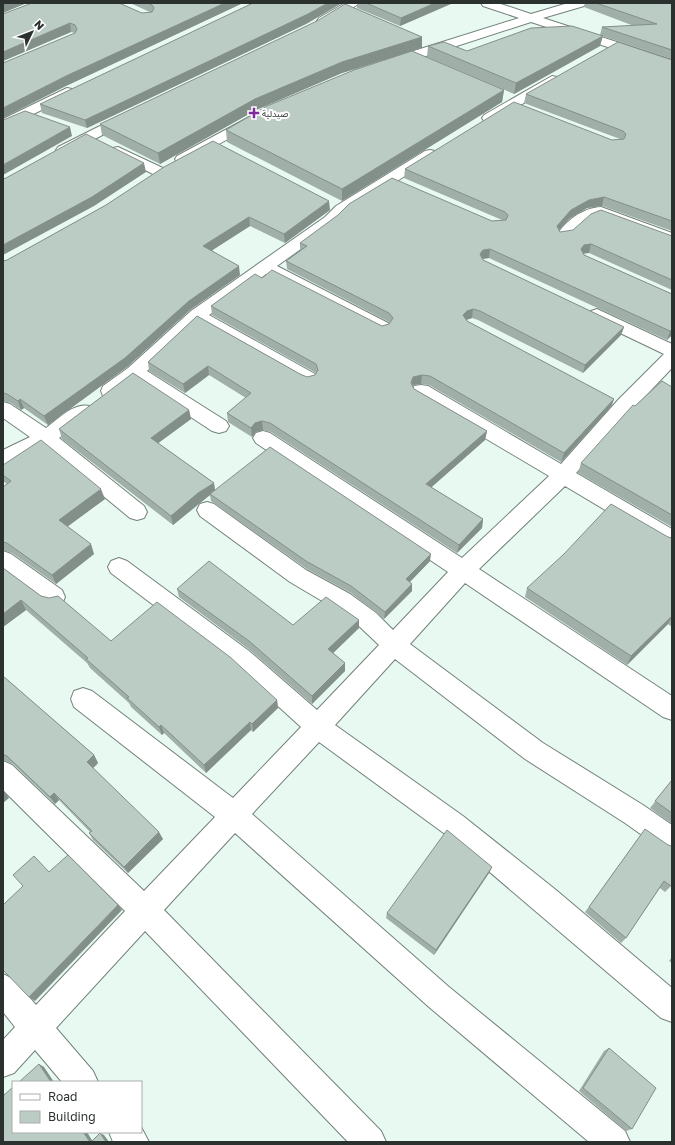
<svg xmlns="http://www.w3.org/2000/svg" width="675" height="1145" viewBox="0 0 675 1145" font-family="'Golos Text','Noto Sans Arabic',sans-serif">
<rect width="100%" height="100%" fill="#e7f9f0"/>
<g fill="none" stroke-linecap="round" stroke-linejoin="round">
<!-- minor casing -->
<g stroke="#73827b" stroke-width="2">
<path id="minor" d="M345,3h15l-33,21h-8l-2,-3 2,-3z
M481,3h17l33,11 37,-11h18l-2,3 -41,12 129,42v8l-141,-46 -136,44 -5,1 -6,-4 1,-3 134,-42 -36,-12z
M552,76l5,1 2,3 -2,3 -63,38h-10l-2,-3 2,-3z
M67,88l5,1 2,3 -2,3 -69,34v-10z
M128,112l5,1 2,3 -2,3 -65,34h-10l-2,-3 2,-3z
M253,115l5,1 2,3 -2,3 -71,40h-10l-2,-3 2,-3z
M118,147l47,22 2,3 -2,3h-10l-42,-21 -2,-3 2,-3z
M430,150l5,1 2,3 -2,3 -87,55 -11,11 -60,43 111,57 3,4 -3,4 -6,2 -6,-2 -110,-57 -57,41 106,59 2,4 -2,4 -7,2 -7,-2 -103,-59 -51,48 79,50 3,5 -3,5 -7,2 -7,-2 -76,-50c-11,8 -19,18 -33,15l-2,-5 2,-5 25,-18 63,-57 134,-94 11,-11 89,-55z
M601,207l71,26v11l-73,-27c-17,2 -23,27 -41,22l-2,-3c10,-15 26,-28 45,-29z
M597,309l75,35v24l-40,42 -56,63 96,56v18l-8,-2 -99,-59 -86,83 193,127v24l-9,-3 -198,-134 -55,61 133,99 100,62 29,20v29l-9,-4 -38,-27 -100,-64 -130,-100 -60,66 128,91 93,74 116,98v34l-11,-4 -216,-184 -126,-92 -67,72 197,173 176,144 5,11h-41l-160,-135 -194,-174 -71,77 217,221 5,11h-38l-203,-211 -89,97 37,43 5,11h-36l-27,-32 -21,23 -11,4v-37l12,-13 -12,-15v-38l10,5 23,26 89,-94 -122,-121v-29l9,4 132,126 71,-74 -141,-110 -3,-8 3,-8 9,-3 9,3 141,107 68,-71 -68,-62 -122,-92 -3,-6 3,-6 8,-3 8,3 122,90 68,59 62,-65 -19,-18 -26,-19 -44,-26 -90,-66 -3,-6 3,-6 7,-2 7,2 92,66 44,24 26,19 17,17 55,-58 -192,-129 -3,-5 3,-5 7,-2 7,2 192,125 87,-82 -135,-80 -2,-5 2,-5 7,-1 7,1 133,78 57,-64 46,-46 -73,-35 -3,-4 3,-4z
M3,402l7,2 36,24c12,-9 28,-26 44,-22l3,5 -3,5 -31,22 85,68 3,6 -3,6 -7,2 -7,-2 -86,-71 -41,18v-15l27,-13 -27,-19z
M3,551l8,3 51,36 3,7 -3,7 -8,2 -8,-2 -43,-32z
M141,1127l8,15h-36l-4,-10h32z"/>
</g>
<!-- minor -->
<use href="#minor" fill="#fff" fill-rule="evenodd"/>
</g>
<!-- wall -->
<path fill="#a1afa9" d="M130,3h113l-175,82 7,-52 -4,-1 -68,29v-47l149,-1z
M357,3h96l-53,23 -43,-18z
M585,3h87v56l-70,-23 -2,10 -86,48 -87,-37 1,-11 39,5 133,-16 2,-8 32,-1 -50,-19z
M308,23l-221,105 -45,-15 -2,-9z
M422,37v11l-80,25 -86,37 -96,54 -58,-29 -2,-11z
M672,60v171l-70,-25 -15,2 -18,11 -10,11 1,2 112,4v54l-83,-37h-6l1,2 88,39v41l-5,5 -178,-82 -7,1 1,1 141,67 -3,8 -38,38 -105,-53 -6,-2 -6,2 1,1 147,78 -3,8 -50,55 -132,-77 -8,-1 -8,1 1,4 73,42 -2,9 -54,47 52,32 -1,9 -25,25 -186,-121 -8,-2 -7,2 -4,5 -24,-15 -1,-9 19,-15 -37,-23 -24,18 -36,-22 -1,-9 49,-46 103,58 7,3 8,-2 1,-2 -104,-58 -1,-9 51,-28 114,45 6,3 7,-2 1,-1 -1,-1 -102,-53 -1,-8 14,-10v-8l192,-22 10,-1 -98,-42 1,-9 207,-29 8,-1 -96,-36 2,-9z
M504,90l-2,12 -160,99 -115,-59 -1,-12z
M106,205l224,5 -45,33 -35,-17 -38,24 28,25 -50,35 -63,57 -79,58 -24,-17 -3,2 -10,-7 -8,-2v-140l4,-1z
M672,387v140l-94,-54 3,-10 54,-57z
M189,410l2,9 -33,24 56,40 1,7 215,71 -20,21 2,9 -28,28 -33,-26 -44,-24 -96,-68 -1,-6 -10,8 -27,22 -111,-86 -3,-10z
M3,465l102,34 -38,27 27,28 -38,30 -44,-31 -9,-3v-63l4,-3 -4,-3z
M668,537l4,1v89l-4,-3 -41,41 -102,-68 2,-9z
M3,568l38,28 70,45 166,59 1,8 -25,24 -2,-2 -45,43 -42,-40 -2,2 -31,-28 -2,-4 -39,-35 -3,-5 -61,-53 -23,17z
M177,589l116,36 66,-5v8l-26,25 12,10v8l-33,33 -62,-54 -71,-53z
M3,676l91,79 4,8 -5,5 70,71 -35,34 -35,-33 -4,-7 1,-1 -31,-32 -4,4 -42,-40 -10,-4z
M672,780v44l-22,-16z
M640,836l31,50 -6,6 -5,-4 -34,50 -5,5 -36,-31z
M492,867l-3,6 -55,82 -48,-37 1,-5z
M672,957v6l-3,-2z
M609,1048l23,81 -6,2 -47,-40 25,-40z"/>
<!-- shaded-wall -->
<path fill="#838f89" d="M6,3h21l-24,10v-9z
M225,3h18l-175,82 -65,33v-10l63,-32z
M328,3h14l-34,20 -221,105 -2,-8z
M435,3h18l-53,23 1,-8z
M70,23l1,9 -68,29v-9z
M603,36l-3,10 -86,48 2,-11z
M422,37v11l-80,25 -86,37 -96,54 -2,-11 97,-54 87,-37z
M504,90l-2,12 -160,99v-12z
M70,127l2,9 -69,39v-10z
M144,163l2,9 -52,34 -91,49v-10z
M604,197l-2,9 -15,2 -18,11 -14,16 2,-9 14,-16 18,-10z
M329,201l1,9 -45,33 -1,-9z
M249,217l1,9 -45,29 -2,-9z
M591,244l-2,9 -7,1 -1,-5 3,-4z
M490,249l-1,9 -7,1 -2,-5 3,-4z
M239,266l1,9 -50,35 -63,57 -79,58 -4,-9 145,-115z
M473,309l-1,9 -6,2 -3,-5 4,-4z
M624,327l-3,8 -38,38 2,-8z
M672,330v5l-5,5 3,-9z
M208,366l1,9 -24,18 -2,-9z
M422,375l-1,9 -8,1 -2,-2 2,-6z
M20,399l4,9 -3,2 -3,-9z
M614,399l-3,8 -50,55 3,-9z
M189,410l2,9 -38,28 -2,-9z
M262,421l1,9 -7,2 -4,5 -1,-9 4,-5z
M487,431l-2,9 -60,53 1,-9z
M214,483l1,9 -5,2v1l-10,8 -27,22 -2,-9 27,-23z
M101,489l4,10 -42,31 -4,-10z
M483,519l-1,9 -25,25 2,-8z
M91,544l3,10 -38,30 -4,-9z
M431,554l-1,7 -25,26 1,-8z
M412,584v7l-28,28 1,-7z
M21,600l5,10 -23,17v-13z
M672,616l-4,8 -41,41 4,-9z
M359,620v8l-31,30v-9z
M345,663v8l-33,33v-8z
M277,700l1,8 -25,24 -1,-8z
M250,722l1,8 -45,43 -2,-8z
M161,725l3,8 -2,2 -3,-8z
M94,755l4,8 -7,7 -4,-8z
M3,790l6,8 -6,5z
M54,793l5,7 -4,4 -5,-7z
M159,832l4,7 -35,34 -4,-6z
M492,867l-3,6 -55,82 2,-5z
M118,905l4,5 -87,91 -6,-4z
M39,1064l5,3 10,15h-3z
M83,1132h4l6,10h-3z
M100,1133l4,2 5,7h-3z"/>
<!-- building -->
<path fill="#bbccc4" stroke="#838f89" d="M32,3h87l23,10 10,-1 2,-4 -2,-3 -4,-2h77l-159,73 -63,32v-45l72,-30 2,-4 -2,-4 -5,-2 -67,29v-38z
M253,3h75l-20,11 -223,106 -45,-16z
M366,3h69l-34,15z
M596,3h76v47l-70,-23 55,-3z
M345,4l77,33 -80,25 -87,37 -97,54 -58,-29 217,-103z
M572,26l31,10 -87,47 -88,-37 16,-4 23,9 64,-23z
M618,42l54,18v161l-68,-24 -15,3 -18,10 -14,16 3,6 13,-2 18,-16 10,-4 71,26v44l-81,-36 -7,1 -3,4 3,6 88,39v36l-2,1 -180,-82 -7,1 -3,4 3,6 141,67 -39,38 -105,-54 -7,-2 -6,2 -4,4 4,6 147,78 -50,54 -134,-77 -8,-1 -9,2 -2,6 3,6 73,42 -61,53 57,35 -24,26 -189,-122 -8,-2 -7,2 -4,5 -24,-15 24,-20 -43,-27 -25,18 -35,-22 49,-46 103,58 7,3 8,-2 3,-5 -2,-6 -105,-58 44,-32 7,4 10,-8 104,53 6,3 7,-2 4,-6 -4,-5 -103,-52 21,-15 -7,-3 38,-28 11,-11 43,-26 100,43 14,-1 2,-5 -3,-3 -100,-43 109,-67 98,38 12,-1 2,-5 -3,-3 -97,-37z
M412,51l92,39 -162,99 -116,-59 41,-24 87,-36z
M25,111l45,16 -67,38v-45z
M86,134l58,29 -52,34 -89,48v-66l3,-1z
M213,141l116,60 -45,33 -35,-17 -46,29 36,20 -50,35 -64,57 -81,58 -24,-17 -2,2 -11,-7 -4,-1v-132l4,-1 99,-55 58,-38z
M133,373l56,37 -38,28 63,45 -16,10 -27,23 -112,-87z
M662,381l10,6v128l-91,-52 52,-58 2,1z
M41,440l60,49 -42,31 32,24 -39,31 -45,-32 -4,-1v-55l8,-6 -8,-6v-10z
M270,447l161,107 -25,25 6,5 -27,28 -34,-26 -45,-25 -96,-67z
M611,504l57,33 4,1v78l-41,40 -104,-68 37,-34z
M209,561l84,64 33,-28 33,23 -31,29 17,14 -33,33 -63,-55 -72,-52z
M3,568l38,28 8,2 9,-2 53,45 46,-39 73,55 47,43 -25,24 -2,-2 -46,43 -43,-40 -2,2 -32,-29 2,-1 -43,-38 2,-1 -67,-58 -18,14z
M3,676l91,79 -7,7 72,70 -35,35 -35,-34 3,-2 -38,-38 -4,4 -43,-41 -4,-2z
M672,780v33l-17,-12z
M645,829l23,16 4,1v39l-1,1 -7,-5 -38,57 -37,-31z
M447,830l45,37 -56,83 -49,-37z
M68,855l50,50 -89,92 -26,-27v-65l20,-19 -10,-11 21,-19 15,16z
M609,1048l47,40 -24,41 -49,-41z
M39,1064l12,18h-32z
M13,1087v45h70l7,10h-87v-46z
M100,1133l6,9h-15z"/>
<!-- markers -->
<path fill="#7e2c9c" stroke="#fff" stroke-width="1.5" d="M252 107h4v4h4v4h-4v4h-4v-4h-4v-4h4z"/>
<g text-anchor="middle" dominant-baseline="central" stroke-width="4" stroke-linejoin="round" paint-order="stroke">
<!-- far-poi labels -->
<g font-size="9" fill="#2b312e" stroke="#fff" text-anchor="start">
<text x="262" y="113">صيدلية</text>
</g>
</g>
<!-- border -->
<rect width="675" height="1145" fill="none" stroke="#2b312e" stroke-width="8"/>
<!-- legend -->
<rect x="12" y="1081" width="130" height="52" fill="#ffffff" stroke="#aaadab"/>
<rect x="20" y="1094" width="20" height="6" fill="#ffffff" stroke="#aaadab"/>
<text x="48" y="1101" font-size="12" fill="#2b312e">Road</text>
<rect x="20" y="1111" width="20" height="12" fill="#bbccc4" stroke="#aaadab"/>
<text x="48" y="1121" font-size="12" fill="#2b312e">Building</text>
<!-- north arrow -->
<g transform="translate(32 32) rotate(47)" stroke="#ffffff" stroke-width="3" paint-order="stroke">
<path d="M0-3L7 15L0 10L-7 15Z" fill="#2b312e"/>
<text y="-6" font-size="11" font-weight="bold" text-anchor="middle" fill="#2b312e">N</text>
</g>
</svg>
